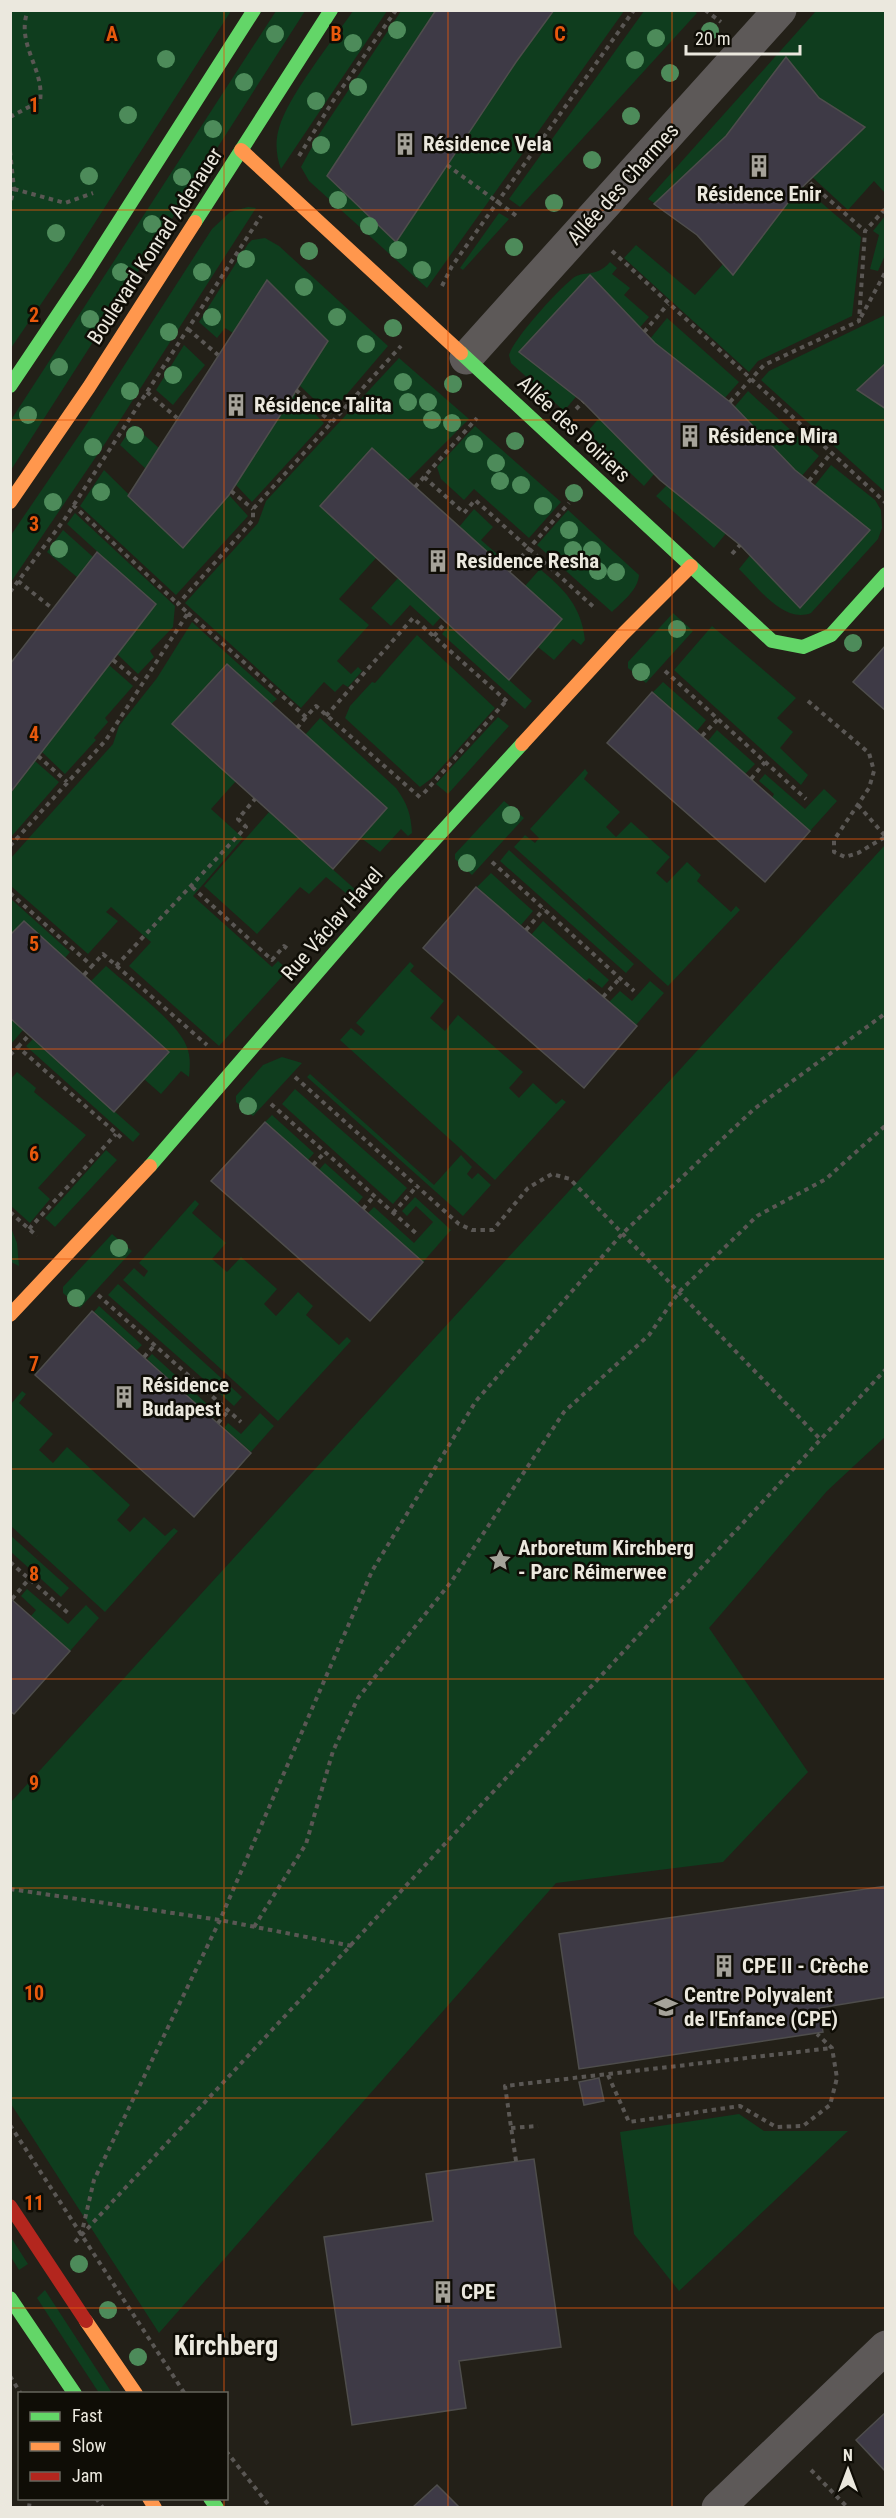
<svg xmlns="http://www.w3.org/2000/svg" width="896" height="2518" viewBox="0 0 896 2518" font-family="'Roboto Condensed',sans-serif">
<rect width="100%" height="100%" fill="#232018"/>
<!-- green -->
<path fill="#0f3d1e" d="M11,10l220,1 -162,252 -58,85z
M276,11h29l-294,459v-50z
M353,11h34l-106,158c-5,-13 -6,-28 -2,-41 9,-32 54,-88 74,-117z
M401,11h223l-197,277 -118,-107 -8,-14 17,-31z
M694,11l3,2 -177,194 -11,-8 135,-188z
M816,11h69v182l-11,-12 -26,29 -38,-35 -9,10 60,52 -9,79 -94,45 -9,11 -125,-114 12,-13 59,50 28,-31 7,-13 -82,-52z
M248,207l8,1 -150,234 -95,140v-47l73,-107 128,-199 18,-17z
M499,213l10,6 -46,51 -3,-2z
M885,216v39l-7,16 -8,-2 9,-34 -6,-4z
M265,238l14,8 109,100 -58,68 -31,-29 -32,-104 -34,52 -8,-5 -8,10 -18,-16 49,-78 4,-4z
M610,262l7,6 -5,6 18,14 -6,7 25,22 -14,16 6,17 26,-32 72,64 -24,27 5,15 28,-33 71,65 -19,22 12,11 19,-24 44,35 6,10 1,18 -4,11 -67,74c-28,11 -54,-27 -72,-44l13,-16 -24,-22 -14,17 -58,-52 11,-11 -12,-12 -11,13 -57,-54 15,-17 -22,-23 -16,19 -53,-48 -2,-8c5,-17 48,-64 63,-76 12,-10 23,0 38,-17z
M885,315v177l-124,-112 8,-9z
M184,345l21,20 -32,40 -17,-15z
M399,358l70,61 -61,61 -36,-32 -52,57 56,53 -37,41 30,26 -32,36 14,13 7,-7 4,4 -14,16 -5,-3 -8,8 -11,-10 -23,26 -116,-105 73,-80 8,-22z
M294,393l30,30 -72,79 -16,-17z
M133,425l26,23 -13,21 -26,-24z
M475,426l86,76 -32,36 -55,-49 -10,11 -23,-21 -4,-12z
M104,470l79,78 46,-53 19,21 -72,79 -96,-89z
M474,509l19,18 -12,13 23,20 -3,4 -42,-37z
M568,510l71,65c-1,15 -17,27 -27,37l-75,-67z
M75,513l100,93 -2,21 -23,24 4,6 -16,17 -21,-20 38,-50 -88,-80z
M63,530l30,27 -15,21 -31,-26z
M540,569c25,21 41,37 45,71l-4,5 -8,-6 -19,21 -16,-13 -13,-61z
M398,578l43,39 -8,9 -23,-21 -19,21 -20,-18z
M673,613l20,18 -47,52 -18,-15v-6z
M192,622l85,77 -6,5 -45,-40 -53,59 63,58 -25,28 32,29 -50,58 79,71 6,-6 10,9 -69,76 -90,-80 22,-24 -40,-35 -5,5 12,9 -30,33 -77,-68v-28l102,-114 6,-18 38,-48z
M449,625l83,76 -7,8 -83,-75z
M712,626l84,72 -19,20 16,14 -13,16 28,27 -7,10 -127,-115z
M417,635l78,73 -63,70 -12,9 -75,-69 5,-12 22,-24 3,1z
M109,665l24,21 -28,32 3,4 -14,16 2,2 -31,34 -23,-22z
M663,682l43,38 -9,11 -44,-39z
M498,717l11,9 -61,68 -12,-10z
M320,718l76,70c11,15 15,26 16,45l-4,3 -7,-7 -21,23 -19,-14 26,-30 -82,-73z
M717,730l38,34 -10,10 -37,-33z
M35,761l24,21 -48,55v-44z
M585,769l3,4 -4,6 36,33 -14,15 10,10 15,-15 39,35 -14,16 11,10 20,-21 14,13 -4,6 34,31 5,-6 4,4 -72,76 -154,-139 11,-12 10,8 4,-5 -9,-9z
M765,774l40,35 19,-20 13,12 -27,30 -38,-33 2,-4 -15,-13z
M504,801l20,17 -52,57 -17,-16v-5z
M269,812l89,80 -6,6 -26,-21 -17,17 -9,-7 -43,47 -53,-48z
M885,845v592l-58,54 -118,137 99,144 -85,90 -167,21 -397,450 -148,-229v-302z
M509,850l125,114 -8,9 -126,-112z
M491,873l42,38 -12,14 -44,-38z
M11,899l59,53 -5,6 -41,-37 -13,14z
M543,921l66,59 -7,8 -13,-10 -3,3 -55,-46z
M410,962l4,4 -4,5 34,30 -14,17 15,13 13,-16 65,57 -14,16 10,10 14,-15 23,21 6,-5 4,3 -71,78 -155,-140 11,-12 10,8 4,-5 -9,-8z
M106,966c20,18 71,56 80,79 5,11 4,21 3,32l-8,-6 -20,23 -17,-15 25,-27 -78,-71z
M650,981l14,12 -28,32 -27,-23 11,-11 12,10z
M11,1018l12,12 -12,14h-1z
M33,1039l107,95 -7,8 -107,-96z
M282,1057l20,6 -49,53 -17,-14v-6l27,-31z
M17,1072l19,16 -2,4 52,43 -48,53 12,11 -20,24 -19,-17 -1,-126z
M310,1074l124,111 27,-30 11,12 -5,7 5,5 6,-6 13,12 -28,31 -156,-139z
M295,1089l112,99 -14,16 -111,-100z
M272,1115l42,38 -6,7 -43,-38z
M106,1150l11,10 -62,67 -10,-9z
M325,1163l38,34 -6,7 -38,-34z
M415,1197l36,33 -28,32 -55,-49 6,-6 40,36 19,-21 -17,-16 -9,10 -5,-5z
M195,1200l4,4 -7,9 34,30 -14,16 15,13 14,-15 36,32 -13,15 12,12 22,-24 15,14 -7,9 33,30 8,-8 4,4 -73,80 -155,-141 11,-12 10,9 4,-6 -9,-8z
M11,1228l6,15 2,23 -8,-4z
M112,1234l20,17 -52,57 -17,-15v-6z
M118,1284l124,113 -8,9 -126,-111z
M99,1306l43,39 -5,5 -43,-38z
M152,1354l65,59 -4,6 -66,-60z
M22,1391l4,3 -7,9 34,31 -14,16 14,13 14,-16 63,58 -13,15 13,12 14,-15 21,19 9,-8 4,3 -73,81 -94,-86v-122z
M260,1413l14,13 -23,26 -27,-24 4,-5 13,11z
M10,1535l59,53 -8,9 -50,-45z
M27,1589l41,35 18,-19 13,13 -29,33 -39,-35 5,-6 -15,-14z
M739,2114l25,17h84l-169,160 -45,-57 -14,-102z
M10,2236l18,28 -9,6 -8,-13z
M45,2290l67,103h-13l-62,-95z"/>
<!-- building -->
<path fill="#3e3a46" stroke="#4e4d4c" stroke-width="1.5" d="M436,10h118l-38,52 -120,180 -69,-66z
M786,57l33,41 46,29 -72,69 -60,79 -36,-40 -43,-31 72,-68z
M590,275l65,68 75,59 65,68 75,60 -70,78 -60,-63 -80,-65 -77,-78 -64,-50z
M267,280l61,61 -99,154 -46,53 -55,-52z
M886,363v46l-29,-19z
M372,448l190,171 -53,61 -189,-174z
M97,552l59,52 -146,189v-129z
M886,645v66l-33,-29z
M227,664l160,144 -54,61 -161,-145z
M652,692l158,139 -45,51 -158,-139z
M476,887l161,139 -53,62 -161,-140z
M24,921l145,131 -55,60 -104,-94v-83z
M265,1122l158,140 -53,59 -159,-140z
M92,1311l159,142 -57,64 -159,-142z
M10,1598l60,53 -56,63 -4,-3z
M886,1886v111l-67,11 4,24 -244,37 -20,-135z
M599,2078l5,23 -20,4 -5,-23z
M534,2159l27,188 -102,14 7,47 -114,17 -28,-188 109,-16 -7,-47z
M886,2412v60l-30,-32z
M437,2485l23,23h-48z"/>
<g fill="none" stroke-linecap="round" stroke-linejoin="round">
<!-- path -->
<path stroke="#5a5754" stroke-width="4" stroke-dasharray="4.5 4.5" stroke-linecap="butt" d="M705,10l16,12
M10,117l30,-16c5,-32 -25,-57 -12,-91
M10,151l4,38 -4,15
M299,156l34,-55 63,-91
M447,165l71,52
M810,183l55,48
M14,189l51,14 28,-10
M612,251l274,252
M442,286l10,-20 182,-256
M861,317l25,-46
M188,329l30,26
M644,332l24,-28
M296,390l35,32
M147,392l30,26
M730,402l34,-37 95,-44 6,-90 21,-23
M576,409l7,-7
M424,477l40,36 11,-13 121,109
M809,481l22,-28
M415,487l62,-69
M231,491l22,18
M73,505l105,99
M732,554l8,-9
M509,571l60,-68
M18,581l35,28
M10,592l54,-72 197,-304
M188,613l118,104 10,-11 107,94
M434,636l12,-14
M113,660l29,24
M665,671l141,128
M808,701l61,52 5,18 -5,17 -35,52v12l11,5 13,-4 27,-16
M326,716l87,-98 97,86
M297,728l9,-11
M702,736l16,-17
M38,756l29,26
M751,779l14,-17
M424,793l82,-92
M858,805l28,32
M10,846l96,-106 82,-127 -10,-9 75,-84v-11l148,-163
M492,862l142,129
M192,887l80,73 12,-14 6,5
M10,893l82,73 11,-12 104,91
M526,930l18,-21
M116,966l130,-139 -8,-8 17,-20
M84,975l8,-9
M603,997l17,-19
M18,1047l11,-12
M10,1055l8,-8 106,93
M295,1077l164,147 13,6h21l35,-42 24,-14 18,5 251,261
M271,1104l146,130
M313,1165l12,-13
M363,1209l11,-13
M10,1212l27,24
M393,1213l24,-27
M29,1229l87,-95
M98,1295l143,127
M144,1357l10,-11
M218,1423l10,-12
M10,1562l58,51
M12,1599l17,-20
M10,1889l210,31 132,26
M254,1927l52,-83 27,-93 25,-53 93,-116 113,-170 85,-77 30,-43 78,-76 69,-37 60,-54
M608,2075l21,47 111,-16 36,21 27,-1 27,-21 7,-27 -5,-30 -15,-14
M10,2125l175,269
M511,2128l27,-2
M516,2161l-11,-75 327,-38
M81,2236l13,-56 126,-260 152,-349 104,-170 146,-167 132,-125 132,-96
M75,2242l811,-873
M10,2376l11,18
M226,2451l45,57
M811,2470l37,38
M96,2498l7,10
M29,2508l1,-10"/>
<!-- street -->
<path stroke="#5d5958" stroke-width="33" d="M466,358l314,-348
M718,2508l168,-161"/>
<!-- fast -->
<path stroke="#63d668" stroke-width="14" d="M195,222l136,-212
M461,353l311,288 31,6 28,-12 55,-61
M10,386l76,-113 168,-263
M150,1166l244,-282 128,-140
M10,2298l65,96
M210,2498l7,10"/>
<!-- slow -->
<path stroke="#ff974d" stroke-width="14" d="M241,150l220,203
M10,502l79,-115 106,-165
M522,744l101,-110 68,-68
M10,1315l140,-149
M86,2321l50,73
M149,2498l6,10"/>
<!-- jam -->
<path stroke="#b3261e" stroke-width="14" d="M10,2206l76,115"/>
</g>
<!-- trees -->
<g fill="#4d8b5a">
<circle cx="397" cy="30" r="9"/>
<circle cx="710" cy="31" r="9"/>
<circle cx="275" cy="34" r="9"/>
<circle cx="656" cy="38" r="9"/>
<circle cx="353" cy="43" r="9"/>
<circle cx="166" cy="59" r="9"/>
<circle cx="635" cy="60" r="9"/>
<circle cx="670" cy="73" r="9"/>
<circle cx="244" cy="82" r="9"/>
<circle cx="358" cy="87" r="9"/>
<circle cx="316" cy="101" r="9"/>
<circle cx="128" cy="115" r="9"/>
<circle cx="631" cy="116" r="9"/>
<circle cx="213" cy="129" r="9"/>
<circle cx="321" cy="145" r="9"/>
<circle cx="592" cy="160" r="9"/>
<circle cx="89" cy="176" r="9"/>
<circle cx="182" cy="177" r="9"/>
<circle cx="338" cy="200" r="9"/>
<circle cx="554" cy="203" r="9"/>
<circle cx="152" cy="224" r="9"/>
<circle cx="369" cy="226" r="9"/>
<circle cx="56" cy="233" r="9"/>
<circle cx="514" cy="247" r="9"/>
<circle cx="398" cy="250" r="9"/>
<circle cx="309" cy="251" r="9"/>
<circle cx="246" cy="259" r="9"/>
<circle cx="422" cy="270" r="9"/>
<circle cx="121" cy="272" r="9"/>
<circle cx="202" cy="272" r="9"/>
<circle cx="304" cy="287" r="9"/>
<circle cx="212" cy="317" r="9"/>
<circle cx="337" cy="317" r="9"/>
<circle cx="90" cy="319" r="9"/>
<circle cx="393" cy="328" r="9"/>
<circle cx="169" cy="332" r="9"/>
<circle cx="366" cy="344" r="9"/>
<circle cx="59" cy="367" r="9"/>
<circle cx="173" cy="375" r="9"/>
<circle cx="403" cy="382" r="9"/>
<circle cx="453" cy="384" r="9"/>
<circle cx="130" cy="391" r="9"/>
<circle cx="408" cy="402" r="9"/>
<circle cx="428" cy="402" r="9"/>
<circle cx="28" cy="415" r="9"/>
<circle cx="432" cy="420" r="9"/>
<circle cx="452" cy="423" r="9"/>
<circle cx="135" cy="435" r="9"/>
<circle cx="515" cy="441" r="9"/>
<circle cx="474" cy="444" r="9"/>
<circle cx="93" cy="447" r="9"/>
<circle cx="496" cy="463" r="9"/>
<circle cx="500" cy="481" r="9"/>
<circle cx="521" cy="485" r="9"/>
<circle cx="101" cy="492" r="9"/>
<circle cx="574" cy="493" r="9"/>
<circle cx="53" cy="502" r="9"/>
<circle cx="543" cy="506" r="9"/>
<circle cx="569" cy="530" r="9"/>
<circle cx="59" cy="549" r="9"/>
<circle cx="573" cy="550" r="9"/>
<circle cx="592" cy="550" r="9"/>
<circle cx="598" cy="571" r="9"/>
<circle cx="616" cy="572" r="9"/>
<circle cx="677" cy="629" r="9"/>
<circle cx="853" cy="643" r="9"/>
<circle cx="641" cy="672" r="9"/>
<circle cx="511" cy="815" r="9"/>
<circle cx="467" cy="863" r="9"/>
<circle cx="248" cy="1106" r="9"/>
<circle cx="119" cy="1248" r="9"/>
<circle cx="76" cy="1298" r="9"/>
<circle cx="79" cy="2264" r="9"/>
<circle cx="108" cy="2310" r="9"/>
<circle cx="138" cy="2357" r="9"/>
</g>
<!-- grid -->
<path fill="none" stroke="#e8590c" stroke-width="1.5" stroke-opacity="0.55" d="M224,10v2384M448,10v2498M672,10v2498M10,210h876M10,420h876M10,630h876M10,839h876M10,1049h876M10,1259h876M10,1469h876M10,1679h876M10,1888h876M10,2098h876M10,2308h876M224,2498v10"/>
<!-- icons -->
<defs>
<g id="building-bare" transform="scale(1.8)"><path d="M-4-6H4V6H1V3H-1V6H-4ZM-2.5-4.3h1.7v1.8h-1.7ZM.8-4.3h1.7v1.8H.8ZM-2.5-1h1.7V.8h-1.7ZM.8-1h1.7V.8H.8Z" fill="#a5a299" stroke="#0f0d06" stroke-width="2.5" paint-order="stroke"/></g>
<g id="sight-bare" transform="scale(1.8)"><path d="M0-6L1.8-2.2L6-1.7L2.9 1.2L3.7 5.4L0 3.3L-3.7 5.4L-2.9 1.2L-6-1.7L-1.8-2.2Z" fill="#a5a299" stroke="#0f0d06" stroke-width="2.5" paint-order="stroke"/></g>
<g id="school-bare" transform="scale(1.8)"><path d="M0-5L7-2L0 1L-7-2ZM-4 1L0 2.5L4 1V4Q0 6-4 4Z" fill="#a5a299" stroke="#0f0d06" stroke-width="2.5" paint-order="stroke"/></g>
</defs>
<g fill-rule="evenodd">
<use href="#building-bare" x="405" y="144"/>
<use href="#building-bare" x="759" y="166"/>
<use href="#building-bare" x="236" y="405"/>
<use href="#building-bare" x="690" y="436"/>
<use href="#building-bare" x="438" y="561"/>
<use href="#building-bare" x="124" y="1397"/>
<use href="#sight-bare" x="500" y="1560"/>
<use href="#building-bare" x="724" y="1966"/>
<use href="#school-bare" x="666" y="2007"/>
<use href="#building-bare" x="443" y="2292"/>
</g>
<g text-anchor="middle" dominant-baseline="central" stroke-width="5" stroke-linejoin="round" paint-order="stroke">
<!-- poi labels -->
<g font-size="21" font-weight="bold" fill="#ebe8de" stroke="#0f0d06" text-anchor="start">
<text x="423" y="144">Résidence Vela</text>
<text x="759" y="194" text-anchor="middle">Résidence Enir</text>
<text x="254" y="405">Résidence Talita</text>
<text x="708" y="436">Résidence Mira</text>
<text x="456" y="561">Residence Resha</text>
<text x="142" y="1385">Résidence<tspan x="142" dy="24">Budapest</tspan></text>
<text x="518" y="1548">Arboretum Kirchberg<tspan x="518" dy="24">- Parc Réimerwee</tspan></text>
<text x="742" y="1966">CPE II - Crèche</text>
<text x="684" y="1995">Centre Polyvalent<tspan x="684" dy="24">de l'Enfance (CPE)</tspan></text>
<text x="461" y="2292">CPE</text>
</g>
<!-- street labels -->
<g font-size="21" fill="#ebe8de" stroke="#0f0d06">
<text transform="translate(623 184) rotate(-48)">Allée des Charmes</text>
<text transform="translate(155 246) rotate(-57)">Boulevard Konrad Adenauer</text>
<text transform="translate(574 429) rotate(43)">Allée des Poiriers</text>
<text transform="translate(332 924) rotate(-49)">Rue Václav Havel</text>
</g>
<!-- district labels -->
<g font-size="27" font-weight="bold" fill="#ebe8de" stroke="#0f0d06">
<text x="226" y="2346">Kirchberg</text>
</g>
</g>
<g font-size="20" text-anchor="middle" font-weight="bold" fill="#e8590c" stroke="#0f0d06" stroke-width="5" stroke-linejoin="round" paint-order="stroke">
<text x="112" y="41">A</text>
<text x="336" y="41">B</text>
<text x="560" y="41">C</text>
<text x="34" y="112">1</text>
<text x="34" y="322">2</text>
<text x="34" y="531">3</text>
<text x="34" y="741">4</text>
<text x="34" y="951">5</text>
<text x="34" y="1161">6</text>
<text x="34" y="1371">7</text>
<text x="34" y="1581">8</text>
<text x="34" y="1790">9</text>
<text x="34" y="2000">10</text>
<text x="34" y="2210">11</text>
</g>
<!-- border -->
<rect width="896" height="2518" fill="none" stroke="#ebe8de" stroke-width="24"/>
<!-- legend -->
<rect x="18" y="2392" width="210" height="108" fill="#0f0d06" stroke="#67655c" stroke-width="1.5"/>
<rect x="30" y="2412" width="30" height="9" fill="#63d668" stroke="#67655c" stroke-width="1.5"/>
<text x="72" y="2422" font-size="18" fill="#ebe8de">Fast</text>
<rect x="30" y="2442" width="30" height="9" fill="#ff974d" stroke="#67655c" stroke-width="1.5"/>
<text x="72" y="2452" font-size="18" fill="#ebe8de">Slow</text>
<rect x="30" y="2472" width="30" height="9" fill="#b3261e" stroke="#67655c" stroke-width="1.5"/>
<text x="72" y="2482" font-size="18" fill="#ebe8de">Jam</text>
<!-- north arrow -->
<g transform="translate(848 2470)" stroke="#0f0d06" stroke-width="4.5" paint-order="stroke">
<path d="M0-4.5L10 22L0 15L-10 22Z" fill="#ebe8de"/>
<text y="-9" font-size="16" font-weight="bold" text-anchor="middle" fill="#ebe8de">N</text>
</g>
<!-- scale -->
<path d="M686 45v9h114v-9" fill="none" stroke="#ebe8de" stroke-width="3"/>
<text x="695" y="45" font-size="18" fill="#ebe8de" stroke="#0f0d06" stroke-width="4.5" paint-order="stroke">20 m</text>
</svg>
